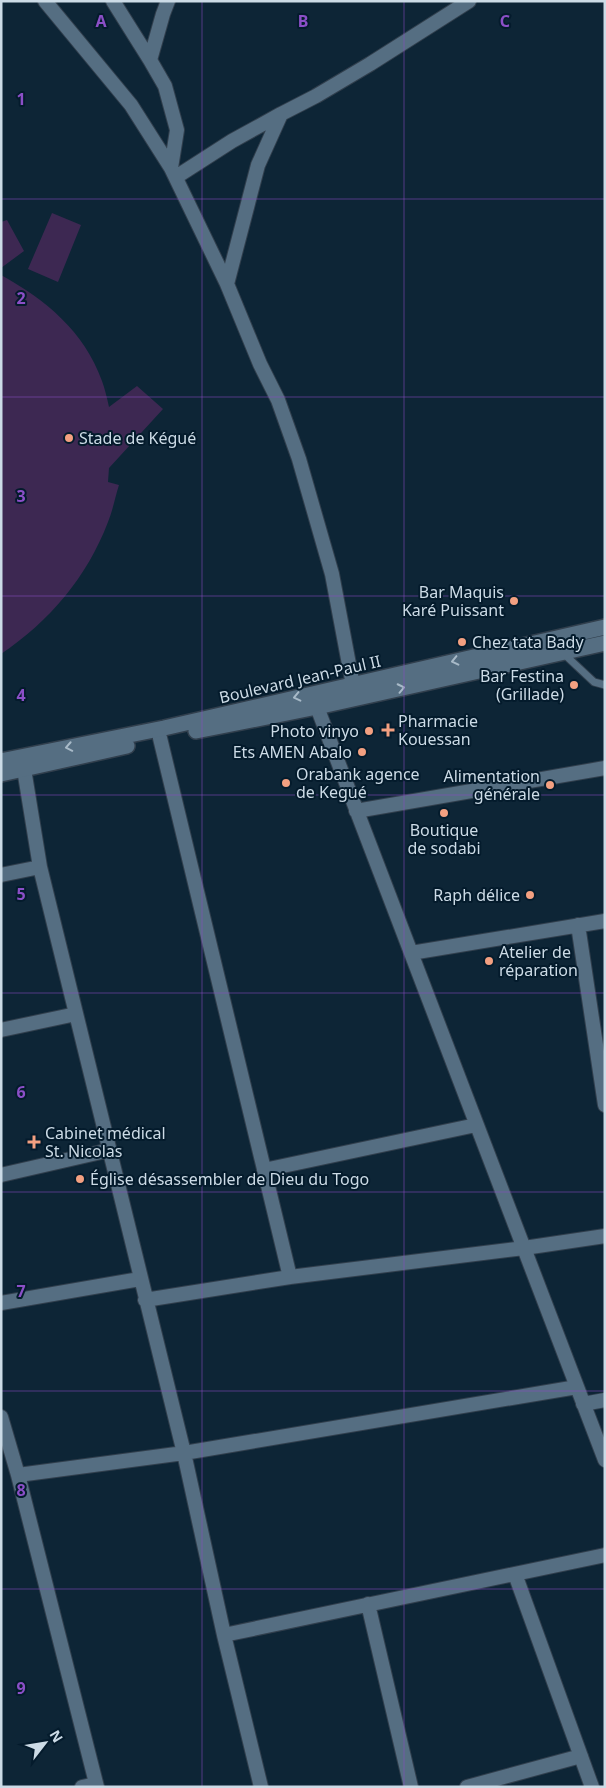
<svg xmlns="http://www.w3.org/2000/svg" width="606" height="1788" viewBox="0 0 606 1788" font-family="'Noto Sans',sans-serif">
<rect width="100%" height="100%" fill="#0d2536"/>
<!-- pitch -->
<path fill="#3d2852" d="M52,213l29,12 -23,57 -30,-13z
M7,220l17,31 -23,17v-46z
M1,275c45,25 83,56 101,106 3,8 5,17 7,26l28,-21 26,23 -54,59 -1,14 11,3c-4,12 -6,25 -11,37 -21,55 -58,99 -107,132z"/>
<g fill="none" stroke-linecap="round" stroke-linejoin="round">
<!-- lane casing -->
<g stroke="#313f4d" stroke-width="9">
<path id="lane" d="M563,653l31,29 11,3"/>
</g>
<!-- street casing -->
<g stroke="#313f4d" stroke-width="16">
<path id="street" d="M45,1l86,104 40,63 56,116 33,80 18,36 21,59 33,115 23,122
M113,1l37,59 15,26 12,44 -6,38
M150,60l13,-46 5,-13
M176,177l56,-36 49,-27
M227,284l31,-119 23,-51 35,-18 54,-32 99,-63
M317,707l288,753
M160,738l130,539
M24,769l16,98 144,586 40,182 37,152
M356,811l249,-43
M1,875l39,-8
M578,925l27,180
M411,953l194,-32
M1,1030l75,-16
M264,1170l212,-45
M1,1175l109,-25
M145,1300l145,-23 234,-29 81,-12
M1,1303l139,-24
M583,1404l22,-4
M1,1417l17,58 79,312
M18,1475l166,-22 393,-66
M515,1574l77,213
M368,1604l43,183
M224,1635l381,-80
M82,1787l14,-3
M467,1787l114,-31"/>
</g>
<!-- secondary casing -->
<g stroke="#313f4d" stroke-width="18">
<path id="secondary" d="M196,731l121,-24 288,-64
M1,761l163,-33 441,-101
M1,774l126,-28"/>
</g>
<!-- lane -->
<use href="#lane" stroke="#556e82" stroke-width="7"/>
<!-- street -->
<use href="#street" stroke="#556e82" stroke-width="14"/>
<!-- secondary -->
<use href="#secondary" stroke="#556e82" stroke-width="15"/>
</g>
<!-- one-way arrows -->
<defs><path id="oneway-chevron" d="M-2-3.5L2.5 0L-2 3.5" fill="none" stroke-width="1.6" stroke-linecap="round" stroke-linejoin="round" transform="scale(1.25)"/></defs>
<g stroke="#a8bac8">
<use href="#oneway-chevron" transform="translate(455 661) rotate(167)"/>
<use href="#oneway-chevron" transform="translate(401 688) rotate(-12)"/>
<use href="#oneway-chevron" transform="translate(297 697) rotate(167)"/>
<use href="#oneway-chevron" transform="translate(69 747) rotate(169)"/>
</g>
<!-- grid -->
<path fill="none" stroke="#8b4fc7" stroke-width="1" stroke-opacity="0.55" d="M202,1v1786M404,1v1786M1,199h604M1,397h604M1,596h604M1,795h604M1,993h604M1,1192h604M1,1391h604M1,1589h604"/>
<!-- markers -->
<g fill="#f3a081" stroke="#041b2c" stroke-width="2">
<circle cx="69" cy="438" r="5"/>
<circle cx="514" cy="601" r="5"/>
<circle cx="462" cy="642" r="5"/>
<circle cx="574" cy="685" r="5"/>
<path d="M385.5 722.5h5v5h5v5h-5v5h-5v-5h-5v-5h5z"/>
<circle cx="369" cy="731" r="5"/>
<circle cx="362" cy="752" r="5"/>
<circle cx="286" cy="783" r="5"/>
<circle cx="550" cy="785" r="5"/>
<circle cx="444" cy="813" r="5"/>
<circle cx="530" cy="895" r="5"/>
<circle cx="489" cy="961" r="5"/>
<path d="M31.5 1134.5h5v5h5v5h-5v5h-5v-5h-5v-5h5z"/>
<circle cx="80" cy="1179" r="5"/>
</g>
<g text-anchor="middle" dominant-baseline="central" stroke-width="4" stroke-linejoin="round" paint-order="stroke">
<!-- poi labels -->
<g font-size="16" fill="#ccdbe6" stroke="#041b2c" text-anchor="start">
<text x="79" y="438">Stade de Kégué</text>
<text x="504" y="592" text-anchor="end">Bar Maquis<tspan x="504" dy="18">Karé Puissant</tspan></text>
<text x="472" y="642">Chez tata Bady</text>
<text x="564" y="676" text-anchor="end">Bar Festina<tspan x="564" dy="18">(Grillade)</tspan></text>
<text x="398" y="721">Pharmacie<tspan x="398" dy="18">Kouessan</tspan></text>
<text x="359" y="731" text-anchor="end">Photo vinyo</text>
<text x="352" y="752" text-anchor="end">Ets AMEN Abalo</text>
<text x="296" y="774">Orabank agence<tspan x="296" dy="18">de Kegué</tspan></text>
<text x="540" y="776" text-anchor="end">Alimentation<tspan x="540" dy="18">générale</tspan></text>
<text x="444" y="830" text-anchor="middle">Boutique<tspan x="444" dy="18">de sodabi</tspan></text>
<text x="520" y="895" text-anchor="end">Raph délice</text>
<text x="499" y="952">Atelier de<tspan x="499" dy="18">réparation</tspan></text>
<text x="45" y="1133">Cabinet médical<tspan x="45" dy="18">St. Nicolas</tspan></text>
<text x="90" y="1179">Église désassembler de Dieu du Togo</text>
</g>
<!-- street labels -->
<g font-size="16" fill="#ccdbe6" stroke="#041b2c">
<text transform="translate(300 679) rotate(-13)">Boulevard Jean-Paul II</text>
</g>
</g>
<g font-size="16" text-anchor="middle" font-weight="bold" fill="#8b4fc7" stroke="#041b2c" stroke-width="4" stroke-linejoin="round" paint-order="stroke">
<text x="101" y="27">A</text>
<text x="303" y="27">B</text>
<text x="505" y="27">C</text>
<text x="21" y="105">1</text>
<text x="21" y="304">2</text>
<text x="21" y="502">3</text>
<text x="21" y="701">4</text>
<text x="21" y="900">5</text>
<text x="21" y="1098">6</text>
<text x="21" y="1297">7</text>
<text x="21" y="1496">8</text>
<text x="21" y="1694">9</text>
</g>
<!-- border -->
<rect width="606" height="1788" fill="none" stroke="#ccdbe6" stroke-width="5"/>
<!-- north arrow -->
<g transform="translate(45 1743) rotate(59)" stroke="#041b2c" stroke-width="4" paint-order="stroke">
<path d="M0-4L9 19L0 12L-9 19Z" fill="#ccdbe6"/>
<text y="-8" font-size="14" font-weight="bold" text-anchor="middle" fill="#ccdbe6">N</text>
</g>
</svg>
